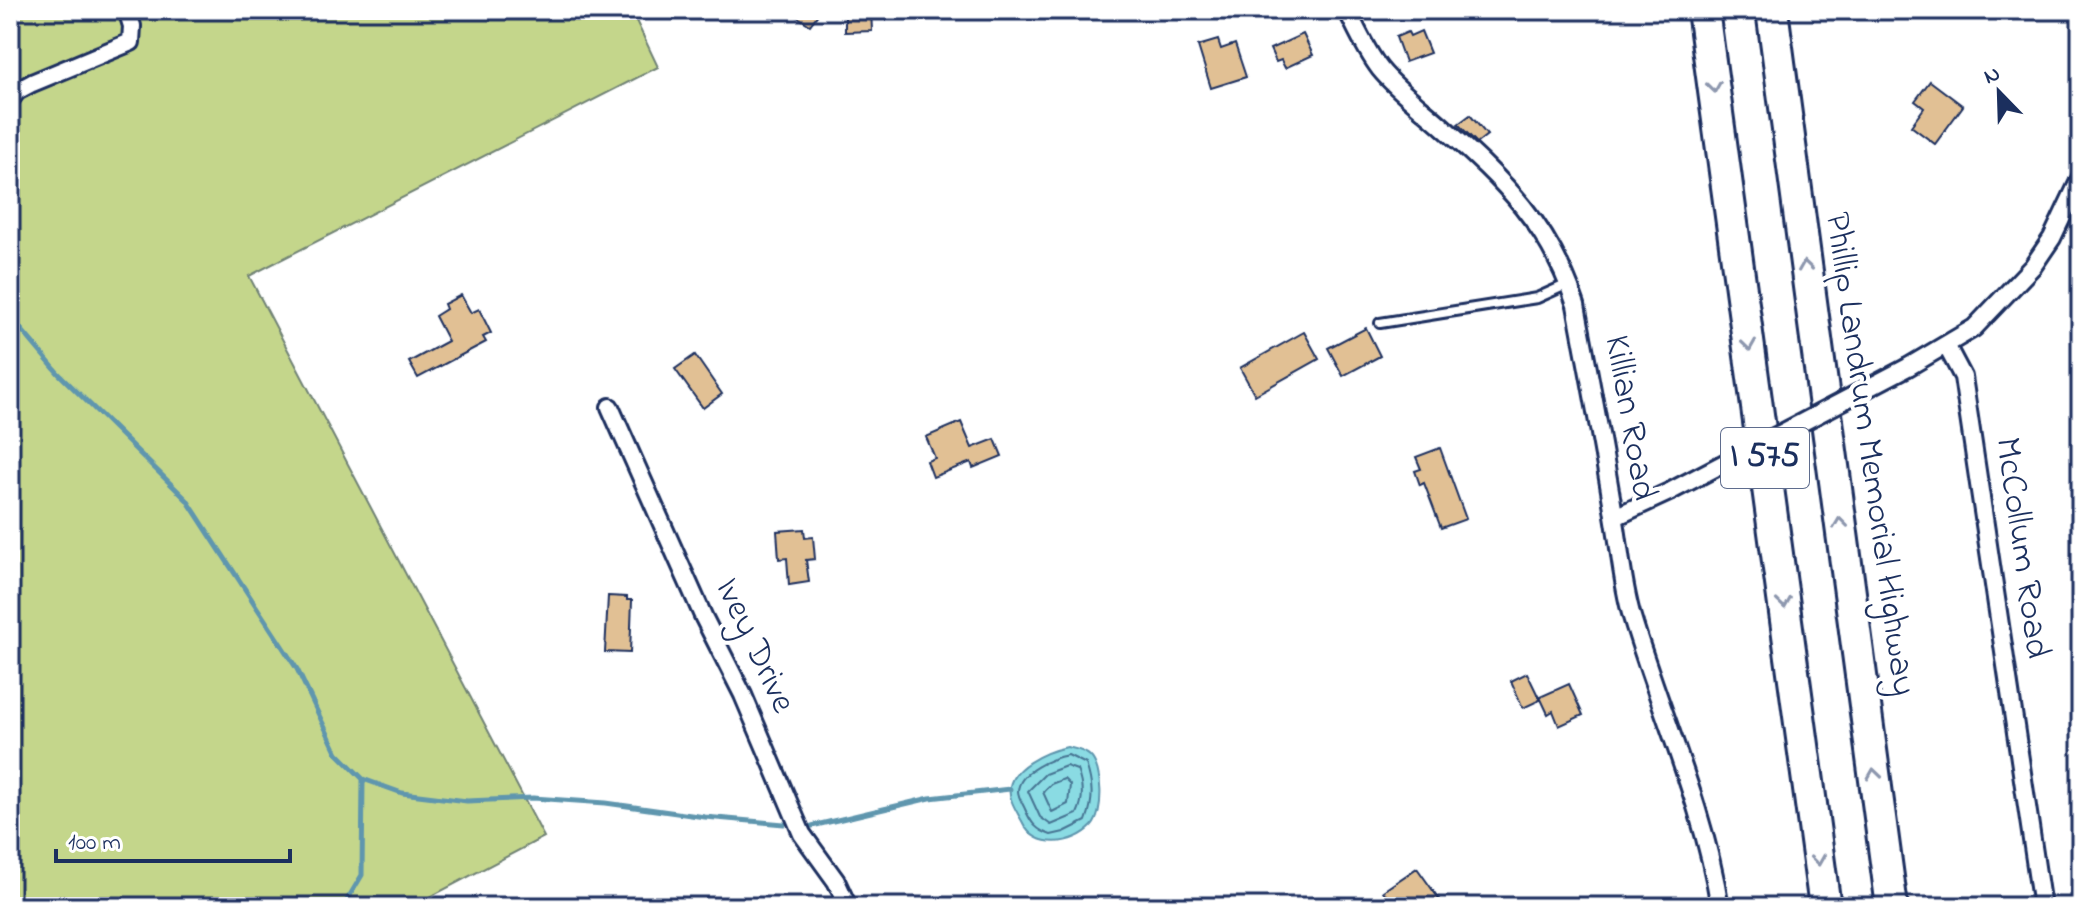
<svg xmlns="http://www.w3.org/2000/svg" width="2091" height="917" viewBox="0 0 2091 917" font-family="'Indie Flower',sans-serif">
<rect width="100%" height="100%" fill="#fff"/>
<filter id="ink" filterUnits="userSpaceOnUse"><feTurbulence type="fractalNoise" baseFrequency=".0125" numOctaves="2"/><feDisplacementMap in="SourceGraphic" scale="16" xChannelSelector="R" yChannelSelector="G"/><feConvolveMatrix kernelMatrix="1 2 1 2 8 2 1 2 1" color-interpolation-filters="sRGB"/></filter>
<g filter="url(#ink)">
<!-- green -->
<path fill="#c4d68b" stroke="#708274" stroke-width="2" d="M10,10h621l27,57 -409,209 295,561 -133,70h-401z"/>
<!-- water -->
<path fill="#8adbe3" stroke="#5e96ae" stroke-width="2" d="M1067,747c8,2 17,3 23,9 13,12 14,57 2,70 -18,19 -57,24 -69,-3 -4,-8 -12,-19 -13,-28 -5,-27 37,-44 57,-48z"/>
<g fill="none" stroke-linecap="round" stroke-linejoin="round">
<!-- shore -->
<path stroke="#477493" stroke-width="2" d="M1068,755l18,9c7,21 8,36 0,57l-22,11 -13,3c-15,-5 -20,-12 -26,-26 -2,-5 -7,-12 -7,-18 1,-20 34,-33 50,-36z
M1066,766l11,4c6,16 7,29 0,44l-26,11 -11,-8 -12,-26 17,-17z
M1064,779l6,6 -2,19 -16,8 -9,-20 8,-8z"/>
<!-- stream -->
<path stroke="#5e96ae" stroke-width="5" d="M10,316l48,57 129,127 110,169 40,84 26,26 39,14 65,8 66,-3 73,5 99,14 79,7
M812,826l118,-28 80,-9
M343,907l19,-32 1,-96"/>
</g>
<!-- building -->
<path fill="#e1c094" stroke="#1b2f5e" stroke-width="2" d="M787,10h34l-11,15z
M845,10h26l1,21 -27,1z
M1421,31l9,22 -25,9 -9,-25 12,-5 2,4z
M1303,34l10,21 -28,13 -4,-8 -5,2 -6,-13z
M1218,40l3,9 14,-5 11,33 -35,11 -13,-42z
M1930,81l33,25 -28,38 -24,-18 13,-18 -9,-7z
M1470,115l17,20 -10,8 -19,-19z
M461,295l10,18 8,-4 12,24 -8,4 3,5 -68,36 -9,-16 39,-21 -13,-25 11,-7 -2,-5z
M1366,328l14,28 -37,20 -15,-28z
M1304,332l15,27 -64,36 -15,-27z
M695,355l27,39 -19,14 -28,-39z
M961,422l11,26 23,-9 7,17 -29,12 -2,-6 -38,15 -6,-16 8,-3 -9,-21z
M1440,448l26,71 -25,9 -17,-45 -4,2 -5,-14 6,-2 -5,-12z
M804,529l1,9 8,-1 2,22 -9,1 3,22 -20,3 -2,-27 -8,1 -2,-28z
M608,596l19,1v3h5l-2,53 -25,-1z
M1527,673l13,27 -17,8 -12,-27z
M1569,684l14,31 -24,11 -6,-15 -5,3 -8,-17z
M1417,868l22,31 -11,8h-54l14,-9 -5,-7z"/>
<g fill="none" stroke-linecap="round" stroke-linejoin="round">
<!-- service casing -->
<g stroke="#1b2f5e" stroke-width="14">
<path id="service" d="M1380,323l157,-25 31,-14"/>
</g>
<!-- minor casing -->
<g stroke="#1b2f5e" stroke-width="22">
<path id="minor" d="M1347,10c10,20 19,41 33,59 17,21 42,39 63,58 62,55 106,97 133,178 13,70 27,140 38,210 6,34 8,68 18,102 29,97 72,189 88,290
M10,100l7,-9 15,-8 99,-41 1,-16 -5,-16
M1946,345l17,32 79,530
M1908,367l66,-39 59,-62 19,-28 29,-61
M610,407l94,211 39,77 59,139 34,47 12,26
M1615,517l54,-25"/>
</g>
<!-- motorway casing -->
<g stroke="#1b2f5e" stroke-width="36">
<path id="motorway" d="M1703,10l122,897
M1772,10l120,897"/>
</g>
<!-- service -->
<use href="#service" stroke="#fff" stroke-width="8"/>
<!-- minor -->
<use href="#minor" stroke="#fff" stroke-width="16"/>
<!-- motorway -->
<use href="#motorway" stroke="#fff" stroke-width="30"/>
<!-- minor-bridge casing -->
<g stroke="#1b2f5e" stroke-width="22" stroke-linecap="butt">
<path id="minor-bridge" d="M1669,492l239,-125"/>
</g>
<!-- minor-bridge -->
<use href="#minor-bridge" stroke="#fff" stroke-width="16"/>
</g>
<!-- one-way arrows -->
<defs><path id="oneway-chevron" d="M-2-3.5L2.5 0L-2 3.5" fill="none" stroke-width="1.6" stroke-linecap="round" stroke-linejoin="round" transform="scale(2)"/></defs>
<g stroke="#8d97ae">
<use href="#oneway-chevron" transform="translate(1714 87) rotate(82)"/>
<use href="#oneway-chevron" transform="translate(1805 266) rotate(-98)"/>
<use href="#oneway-chevron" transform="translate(1749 345) rotate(82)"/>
<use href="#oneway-chevron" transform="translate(1840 523) rotate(-97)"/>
<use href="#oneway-chevron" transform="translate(1784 603) rotate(82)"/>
<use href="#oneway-chevron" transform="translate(1874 774) rotate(-98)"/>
<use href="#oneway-chevron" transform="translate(1818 860) rotate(82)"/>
</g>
</g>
<g text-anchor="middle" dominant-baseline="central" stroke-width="8" stroke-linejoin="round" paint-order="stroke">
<!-- shield labels -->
<rect fill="#fff" stroke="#5f6d8e" stroke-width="2" x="1721" y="428" width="88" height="60" rx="6"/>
<g font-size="34" font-weight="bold" fill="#1b2f5e">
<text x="1765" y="458">I 575</text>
</g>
<!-- street labels -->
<g font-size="36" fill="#1b2f5e" stroke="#fff">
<text transform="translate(1629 418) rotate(80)">Killian Road</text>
<text transform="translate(1869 454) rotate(82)">Phillip Landrum Memorial Highway</text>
<text transform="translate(2021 548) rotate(82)">McCollum Road</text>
<text transform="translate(754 646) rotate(65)">Ivey Drive</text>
</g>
</g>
<!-- margin -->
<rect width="2091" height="917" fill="none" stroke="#fff" stroke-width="40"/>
<rect x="20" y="20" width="2051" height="877" fill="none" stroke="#1b2f5e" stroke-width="3" filter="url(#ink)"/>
<!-- north arrow -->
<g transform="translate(1999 92) rotate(337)" stroke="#ffffff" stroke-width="6" paint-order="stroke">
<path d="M0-6L14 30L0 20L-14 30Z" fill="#1b2f5e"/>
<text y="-12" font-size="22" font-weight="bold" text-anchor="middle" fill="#1b2f5e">N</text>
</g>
<!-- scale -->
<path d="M56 849v12h234v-12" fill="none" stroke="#1b2f5e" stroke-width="4"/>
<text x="68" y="849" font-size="24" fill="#1b2f5e" stroke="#ffffff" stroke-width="6" paint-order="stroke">100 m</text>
</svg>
